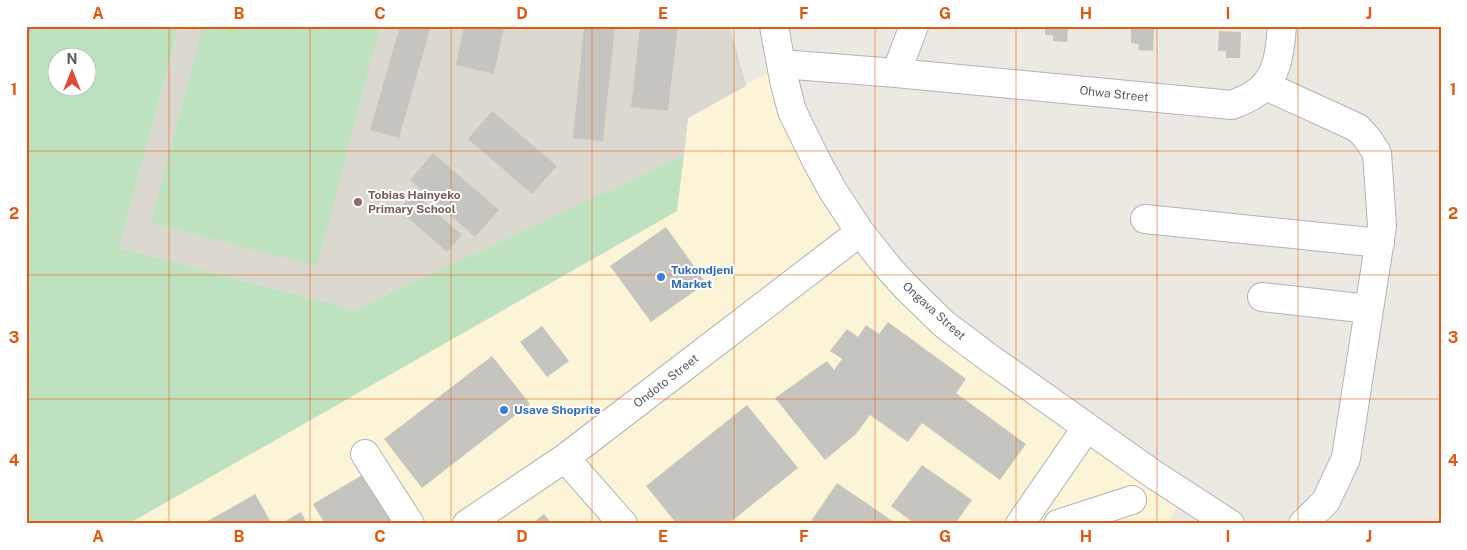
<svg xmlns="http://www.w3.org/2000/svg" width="1467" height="550" viewBox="0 0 1467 550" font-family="'Public Sans',sans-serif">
<rect width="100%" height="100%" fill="#ebe9e1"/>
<!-- commercial -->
<path fill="#fbf4d6" d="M781,64l11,47 113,175 279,208 -17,30h-1039l549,-313 11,-93z"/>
<!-- education -->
<path fill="#dbd8cf" d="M179,26h551l16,60 -58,32 -4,37 -330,155 -235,-62z"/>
<!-- green -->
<path fill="#bee2c0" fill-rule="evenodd" d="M30,26h149l-60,222 235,62 330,-155 -7,56 -549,313h-102v-490zM58,58h30v30h-30z
M203,26h177l-63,240 -166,-43z"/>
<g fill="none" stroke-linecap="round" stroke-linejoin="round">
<!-- stream -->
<path stroke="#a3cff9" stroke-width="7" d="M26,34l4,-8"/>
</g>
<!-- building -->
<path fill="#c6c4be" d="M400,26h31l-32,112 -29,-8z
M464,26h40l-10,48 -38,-9z
M584,26h31l-12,115 -30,-3z
M640,26h38l-10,85 -37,-4z
M1045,26h23l-1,16 -14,-1v-6h-8z
M1131,26h23l-1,25 -15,-1 1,-6 -8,-1z
M1219,31l22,1 -1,26h-14v-7h-8z
M492,111l65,55 -25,28 -64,-55z
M433,153l66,57 -24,27 -65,-57z
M413,193l49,42 -15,17 -48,-42z
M666,227l40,56 -55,39 -41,-56z
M888,322l78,57 -10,14 70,51 -26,36 -78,-57 -14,19 -38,-27 -14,19 -31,26 -50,-62 52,-37 7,9 8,-11 -12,-8 17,-22 11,8 8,-12 13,9z
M542,326l27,35 -22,16 -27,-35z
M492,356l38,48 -108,84 -38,-49z
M747,405l51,63 -70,56h-51l-31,-38z
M922,465l50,35 -17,24h-40l-24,-18z
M369,471l31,53h-75l-12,-20z
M837,483l60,41h-88z
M255,494l17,30h-70l29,-16z
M301,512l6,12h-27z
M544,514l8,10h-21z"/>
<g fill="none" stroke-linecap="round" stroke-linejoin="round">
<!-- minor casing -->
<g stroke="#b1b3b8" stroke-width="30">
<path id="minor" d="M774,26l10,54 8,31 25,51 16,29 27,41 27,34 18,20 39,38 41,31 168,119 77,50
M781,64l115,9 336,32c7,-3 15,-6 21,-10 25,-15 27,-43 29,-69
M896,73l18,-47
M1266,86l92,42 9,10 10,15 5,73 -36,232 -20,43 -23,23
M1145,219l235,24
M1262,297l107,12
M365,454l45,70
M565,458l58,66
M467,524l98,-66 295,-226
M1020,524l67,-97
M1058,524l74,-24"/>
</g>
<!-- minor -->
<use href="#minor" stroke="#fff" stroke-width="28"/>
</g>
<!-- grid -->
<path fill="none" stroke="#e15910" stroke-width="1" stroke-opacity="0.55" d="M169,26v498M310,26v498M451,26v498M592,26v498M734,26v498M875,26v498M1016,26v498M1157,26v498M1298,26v498M26,151h1415M26,275h1415M26,399h1415"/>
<!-- markers -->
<circle fill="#8d6e63" stroke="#fff" stroke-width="2" cx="358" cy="202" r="5"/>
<g fill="#3f7fe0" stroke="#fff" stroke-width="2">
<circle cx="661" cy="277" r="5"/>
<circle cx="504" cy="410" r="5"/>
</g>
<g text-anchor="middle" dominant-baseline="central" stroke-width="4" stroke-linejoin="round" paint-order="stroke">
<!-- street labels -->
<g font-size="12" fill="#595c61" stroke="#fff">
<text transform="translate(1114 94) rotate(6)">Ohwa Street</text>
<text transform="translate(934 311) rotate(42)">Ongava Street</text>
<text transform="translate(666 381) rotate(-38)">Ondoto Street</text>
</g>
<!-- education labels -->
<g font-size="12" font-weight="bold" fill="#785e54" stroke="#fff" text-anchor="start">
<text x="368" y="195">Tobias Hainyeko<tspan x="368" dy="14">Primary School</tspan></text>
</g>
<!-- shop labels -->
<g font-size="12" font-weight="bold" fill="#366cbe" stroke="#fff" text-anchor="start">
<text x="671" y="270">Tukondjeni<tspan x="671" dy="14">Market</tspan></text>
<text x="514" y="410">Usave Shoprite</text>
</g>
</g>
<!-- border -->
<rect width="1467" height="550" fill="none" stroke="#ffffff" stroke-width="55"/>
<!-- north arrow -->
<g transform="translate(72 72)"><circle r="24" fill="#ffffff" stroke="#bdbec0"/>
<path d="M0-4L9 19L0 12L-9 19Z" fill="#dc4c36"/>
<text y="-8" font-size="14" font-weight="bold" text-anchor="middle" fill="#595c61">N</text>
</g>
<rect x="28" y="28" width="1412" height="494" fill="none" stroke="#e15910" stroke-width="2"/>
<g font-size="16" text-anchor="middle" font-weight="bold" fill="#e15910">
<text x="98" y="19">A</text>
<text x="239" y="19">B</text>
<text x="380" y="19">C</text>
<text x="522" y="19">D</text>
<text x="663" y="19">E</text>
<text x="804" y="19">F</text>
<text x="945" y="19">G</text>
<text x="1086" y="19">H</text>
<text x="1228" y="19">I</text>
<text x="1369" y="19">J</text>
<text x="14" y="95">1</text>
<text x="1453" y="95">1</text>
<text x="14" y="219">2</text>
<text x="1453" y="219">2</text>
<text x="14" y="343">3</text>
<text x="1453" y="343">3</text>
<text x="14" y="466">4</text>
<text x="1453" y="466">4</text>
<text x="98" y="542">A</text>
<text x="239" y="542">B</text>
<text x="380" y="542">C</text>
<text x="522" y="542">D</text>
<text x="663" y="542">E</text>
<text x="804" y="542">F</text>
<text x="945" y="542">G</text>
<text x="1086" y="542">H</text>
<text x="1228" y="542">I</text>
<text x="1369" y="542">J</text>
</g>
</svg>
